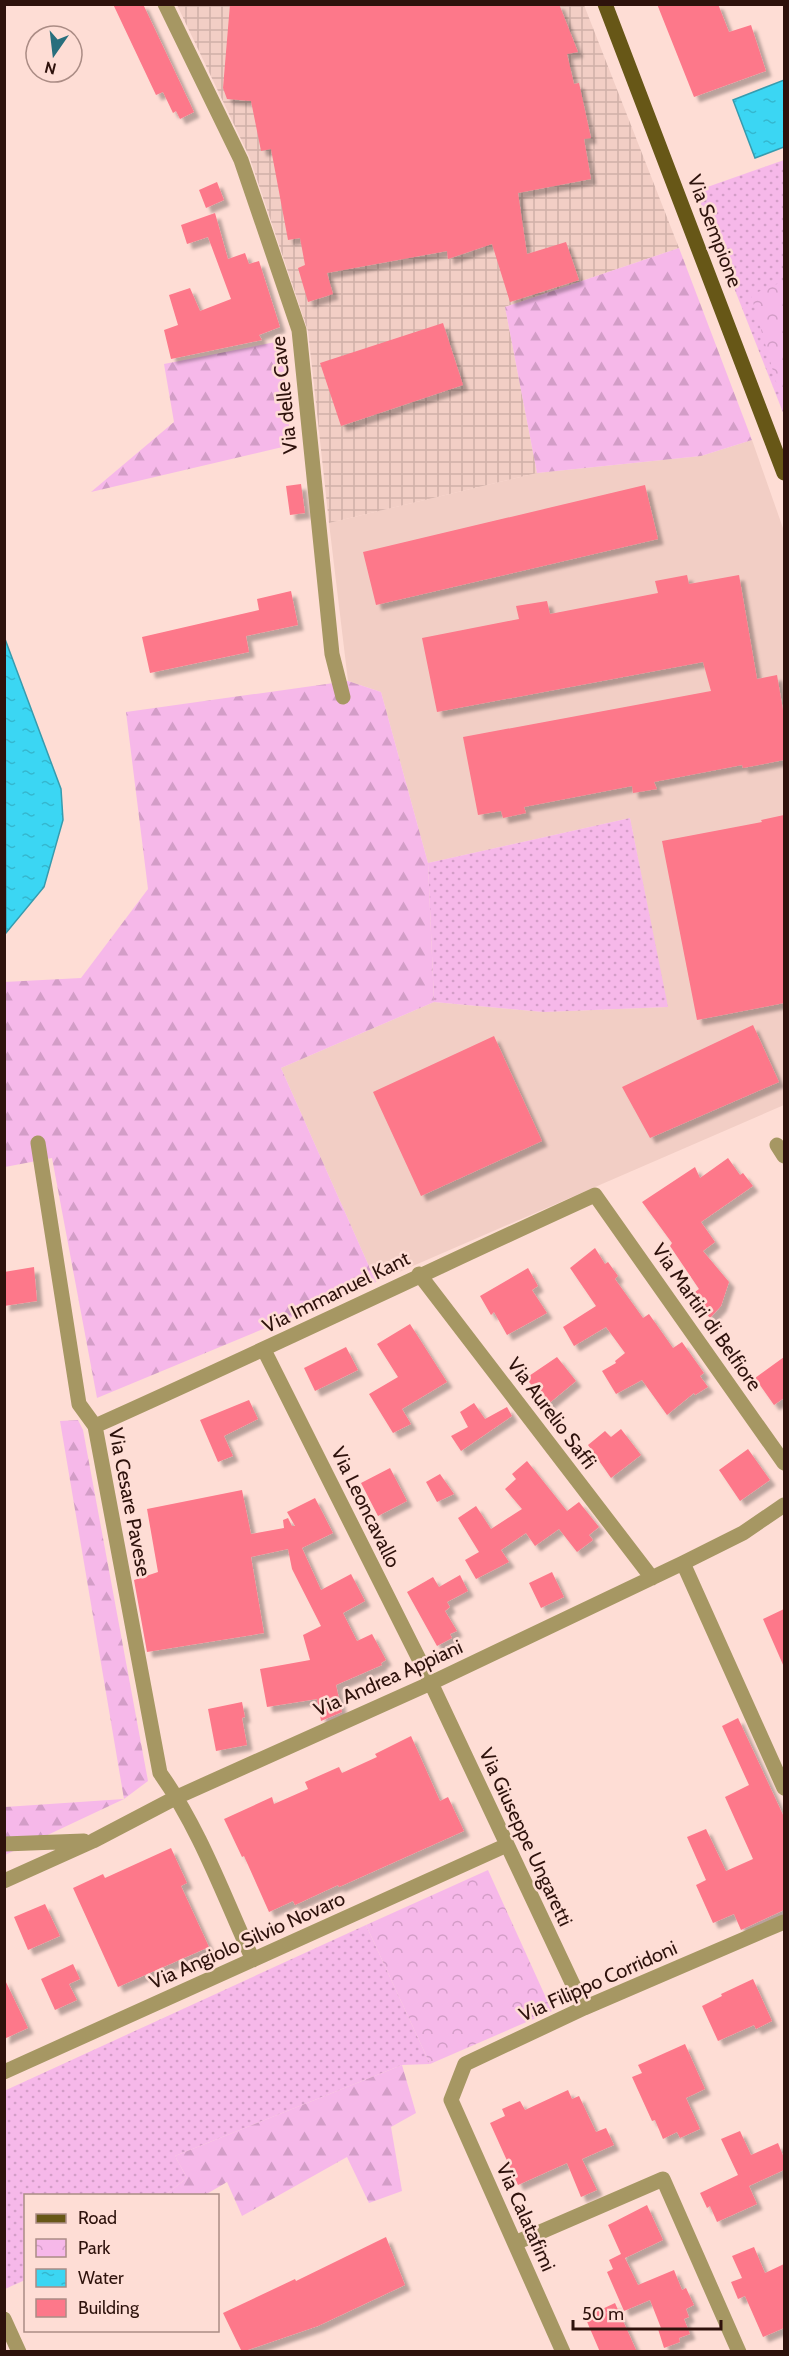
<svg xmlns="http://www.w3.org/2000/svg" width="789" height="2356" viewBox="0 0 789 2356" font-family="Cabin,sans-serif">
<defs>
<pattern id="industrial-grid" width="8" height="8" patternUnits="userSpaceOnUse" patternTransform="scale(1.5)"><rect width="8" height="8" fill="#f2cec5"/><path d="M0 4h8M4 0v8" fill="none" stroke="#d0b0a8"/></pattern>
<pattern id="grass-dots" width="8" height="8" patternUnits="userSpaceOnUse" patternTransform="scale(1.5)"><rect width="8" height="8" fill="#f6b8e9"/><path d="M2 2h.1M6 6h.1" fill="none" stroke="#d39dc7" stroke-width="1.8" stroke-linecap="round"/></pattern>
<pattern id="forest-firs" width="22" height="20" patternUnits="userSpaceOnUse" patternTransform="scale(1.5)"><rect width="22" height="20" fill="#f6b8e9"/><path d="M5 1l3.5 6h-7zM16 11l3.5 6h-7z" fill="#d39dc7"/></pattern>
<pattern id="park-crowns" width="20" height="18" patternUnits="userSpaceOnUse" patternTransform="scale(1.5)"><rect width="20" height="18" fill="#f6b8e9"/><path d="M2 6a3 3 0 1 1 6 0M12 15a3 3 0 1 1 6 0" fill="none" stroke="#d39dc7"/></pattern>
<pattern id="water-ripples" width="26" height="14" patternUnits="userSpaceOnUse" patternTransform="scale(1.5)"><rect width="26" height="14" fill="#3bd6f3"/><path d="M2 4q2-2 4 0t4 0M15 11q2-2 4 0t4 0" fill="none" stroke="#34b7cf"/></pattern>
<filter id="shadow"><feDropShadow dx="5.5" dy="5.5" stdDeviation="1.5" flood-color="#0004"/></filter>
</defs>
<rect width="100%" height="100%" fill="#feddd5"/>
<!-- built -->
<path fill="#f2cec5" d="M752,440l32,91v574l-408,177 -95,-214 153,-66 110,10 123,-5 -37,-189 -202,45 -47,-171 -33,-11 -19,-158 208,-50 164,-17z"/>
<!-- industrial -->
<path fill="url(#industrial-grid)" d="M177,5h407l95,243 -174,59 32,166 -208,50 -21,-192 -59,-175z"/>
<!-- grass -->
<path fill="url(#grass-dots)" d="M784,160v255l-88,-224z
M630,818l38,189 -124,5 -110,-10 -6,-139z
M366,1925l64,139 -28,1 -227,91 12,22 -22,17 -139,1 -1,84 -20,9 -1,-198z"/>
<!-- forest -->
<path fill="url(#forest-firs)" d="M679,248l73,192 -51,16 -164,17 -32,-166z
M281,341l10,104 -200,47 83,-70 -10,-58z
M348,681l33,11 47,171 6,139 -153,66 95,214 -279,116 -45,-240 -47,9 -1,-185 77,-4 67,-89 -22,-177z
M78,1420l5,10 65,351 -24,18 -119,56v-48l119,-8 -64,-378z
M402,2065l14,48 -25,14 11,64 -33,12 -22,-46 -105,59 -15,-34 -22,13h-40l22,-17 -12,-22z"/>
<!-- park -->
<path fill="url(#park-crowns)" d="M784,281v128l-33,-114z
M488,1870l64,141 -122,53 -64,-139z"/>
<!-- water -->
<path fill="url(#water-ripples)" stroke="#379bae" stroke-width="1.5" d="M784,80v67l-29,11 -22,-58z
M5,639l56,150 2,31 -19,67 -38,46z"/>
<!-- building -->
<path fill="#fd788a" filter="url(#shadow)" d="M113,4h30l51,108 -14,7 -4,-8 -3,2 -10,-21 -7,3z
M230,4h329l19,48 -11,2 7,30 5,-1 12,55 -7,1 7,40 -73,14 9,61 39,-12 13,38 -69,22 -18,-58 -44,15 -1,-8 -120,22 6,21 -25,8 -10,-34 7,-3 -5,-27 -12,2 -17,-91 -10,2 -10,-50 -24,-2 -4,-11z
M657,4h61l11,28 22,-7 15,46 -72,26z
M217,182l7,18 -18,8 -7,-18z
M215,213l13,46 17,-6 4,11 10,-3 21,66 -21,8 3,5 -91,19 -7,-29 14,-5 -9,-30 21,-7 10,23 31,-12 -23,-62 -21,7 -6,-19z
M443,323l20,62 -122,41 -21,-63z
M301,484l4,29 -15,2 -4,-29z
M645,485l13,54 -282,66 -13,-53z
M687,575l2,9 50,-9 18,104 20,-4 7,41v44l-41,8 -1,-3 -88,17 3,7 -24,4 -1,-7 -108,21 2,6 -23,5 -2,-7 -23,4 -15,-78 248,-46 -8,-29 -266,50 -15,-74 97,-19 -3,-13 31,-5 3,13 108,-21 -3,-12z
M291,591l7,34 -52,11 3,16 -99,21 -8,-36 117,-27 -2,-11z
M784,815v188l-87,17 -35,-179 100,-19 -1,-2z
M753,1025l26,57 -129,56 -28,-51z
M494,1036l48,105 -121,55 -48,-104z
M728,1158l12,17 3,-2 10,13 -52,36 14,20 -12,9 26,31 -8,24 -11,12 -18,-24 7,-5 -29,-43 2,-3 -30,-41 53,-35 5,11z
M595,1248l10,16 3,-2 10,14 -3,3 28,39 6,-4 24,34 9,-6 22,31 -4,3 8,11 -13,8 -1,-2 -27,22 -25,-35 -26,14 -14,-23 14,-8 -1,-2 10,-8 -19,-26 -32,19 -11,-19 33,-21 -26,-38z
M34,1267l3,34 -33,5v-34z
M528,1268l10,18 -6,4 15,23 -40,22 -13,-23 -3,3 -11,-19z
M410,1324l37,58 -45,27 9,15 -18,9 -24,-39 29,-17 -21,-33z
M346,1347l12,23 -43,21 -11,-23z
M557,1357l19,24 -29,24 -21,-27z
M784,1357v41l-10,7 -19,-27z
M249,1400l9,19 -34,17 9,20 -15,6 -18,-42z
M474,1403l11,16 22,-12 5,9 -51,35 -10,-15 17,-9 -8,-15z
M621,1429l20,26 -30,23 -23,-33 17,-14 6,6z
M748,1449l22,31 -30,21 -21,-31z
M527,1461l40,50 12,-9 20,25 -10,8 4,5 -16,12 -18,-23 -24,17 -9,-13 -25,17 8,12 -33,17 -11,-19 14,-8 -21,-34 18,-12 15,23 31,-20 -17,-20 11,-10 -4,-5z
M390,1468l17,33 -29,15 -17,-33z
M440,1474l14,20 -17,8 -11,-20z
M242,1490l9,44 33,-6 -1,-8 5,-2 4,8h3l-8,-14 28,-14 18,35 -31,15 19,42 30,-16 14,27 -22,12 14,28 15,-7 14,26 -5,3 1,2 -46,20 6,27 -21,9 -4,-22 -50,8 -7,-38 50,-9 -7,-25 18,-9 -29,-57 -4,-20 -37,8 13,76 -117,19 -13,-72 24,-8 -11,-63z
M552,1572l12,25 -23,11 -12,-25z
M460,1575l8,16 -21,11 3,5 -5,4 12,20 -7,3 2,4 -15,8 -30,-54 26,-15 6,10z
M784,1609v58l-21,-48z
M242,1702l3,15 -3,1 5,27 -31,6 -8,-42z
M738,1718l46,99v93l-43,20 -7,-16 -21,9 -17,-38 10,-5 -19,-43 19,-8 20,42 27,-12 -28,-62 24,-12 -27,-59z
M411,1736l29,65 8,-4 16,34 -125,56 -1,-2 -43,20 -2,-4 -24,11 -25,-56 -2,1 -18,-38 48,-22 2,7 34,-15 -3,-7 34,-15 3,6 35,-16 -2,-3z
M171,1848l16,35 -6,3 28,61 -91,40 -45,-99 30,-14 2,4z
M45,1904l15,32 -32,14 -14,-33z
M73,1964l7,15 -11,5 8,16 -22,10 -14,-31z
M4,1978l24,50 -24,11z
M753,1979l19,42 -16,8 -2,-4 -36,16 -16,-35 20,-10 -1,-2z
M685,2044l20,45 -19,9 14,31 -20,9 -3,-6 -14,7 -8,-19 -3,1 -20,-44 10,-4 -4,-8z
M568,2090l4,9 7,-3 17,36 10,-4 8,17 -32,14 15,31 -16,7 -14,-34 -49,22 -28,-62 15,-7 -3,-7 18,-8 5,9z
M740,2131l11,24 27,-12 6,15v12l-35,16 8,18 -40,18 -7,-16 -3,2 -7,-15 38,-18 -17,-36z
M647,2205l16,35 -38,18 13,27 36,-15 8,20 4,-2 8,17 -8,4 3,8 -5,2 6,15 -11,4 1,4 -16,6 -6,-19 3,-1 -11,-28 -26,11 -17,-39 6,-3 -4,-9 12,-6 -13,-29z
M386,2237l19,48 -87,41 -76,26 -19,-39 72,-34 1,2z
M754,2247l11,26 19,-9v64l-21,9 -18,-41 -7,3 -7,-17 11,-4 -10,-22z
M615,2303l22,49h-37l-15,-35z"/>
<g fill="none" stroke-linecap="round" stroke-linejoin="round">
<!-- minor -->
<path stroke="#a69763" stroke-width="15" d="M165,4l76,156 58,170 33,324 11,43
M38,1143l41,261 16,22 65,347c40,56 64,124 93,187
M777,1145l7,11
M419,1274l233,304
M264,1350l167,333 153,325
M95,1426c168,-75 333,-155 500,-231l189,268
M683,1563l101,225
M4,1844l80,-3
M4,1881l89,-40 84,-44 254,-114 252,-120 60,-30 41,-28
M4,2072l503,-227
M515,2243l148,-64 76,173
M4,2319l15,33
M563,2352l-112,-252 14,-36 119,-56 200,-86"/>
<!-- primary -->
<path stroke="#675717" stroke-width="15" d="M605,4l179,469"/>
</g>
<g text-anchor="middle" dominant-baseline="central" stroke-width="5" stroke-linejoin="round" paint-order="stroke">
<!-- street labels -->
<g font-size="20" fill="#2e120c" stroke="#feddd5">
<text transform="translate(715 231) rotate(69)">Via Sempione</text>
<text transform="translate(284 395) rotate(-96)">Via delle Cave</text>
<text transform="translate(336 1292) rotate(-26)">Via Immanuel Kant</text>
<text transform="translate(707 1317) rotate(55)">Via Martiri di Belfiore</text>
<text transform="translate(552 1413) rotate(53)">Via Aurelio Saffi</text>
<text transform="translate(130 1502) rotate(79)">Via Cesare Pavese</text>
<text transform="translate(366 1507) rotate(64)">Via Leoncavallo</text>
<text transform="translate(388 1678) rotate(-24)">Via Andrea Appiani</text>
<text transform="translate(526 1837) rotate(65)">Via Giuseppe Ungaretti</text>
<text transform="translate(247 1940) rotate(-24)">Via Angiolo Silvio Novaro</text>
<text transform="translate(598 1981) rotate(-24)">Via Filippo Corridoni</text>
<text transform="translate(526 2217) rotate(66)">Via Calatafimi</text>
</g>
</g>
<!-- border -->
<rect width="789" height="2356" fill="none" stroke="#2e120c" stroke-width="12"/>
<!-- legend -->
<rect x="24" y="2194" width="195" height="138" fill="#feddd5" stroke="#ab8c85" stroke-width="1.5"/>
<rect x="36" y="2214" width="30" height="9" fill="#675717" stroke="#ab8c85" stroke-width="1.5"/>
<text x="78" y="2224" font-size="18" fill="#2e120c">Road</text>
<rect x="36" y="2239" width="30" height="18" fill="url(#park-crowns)" stroke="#ab8c85" stroke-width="1.5"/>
<text x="78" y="2254" font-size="18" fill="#2e120c">Park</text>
<rect x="36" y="2269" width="30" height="18" fill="url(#water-ripples)" stroke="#ab8c85" stroke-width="1.5"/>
<text x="78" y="2284" font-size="18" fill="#2e120c">Water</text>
<rect x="36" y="2299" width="30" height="18" fill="#fd788a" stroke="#ab8c85" stroke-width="1.5"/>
<text x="78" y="2314" font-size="18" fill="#2e120c">Building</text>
<!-- north arrow -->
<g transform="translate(54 54) rotate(194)"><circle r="28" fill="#feddd5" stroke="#ab8c85" stroke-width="1.5"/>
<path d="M0-4.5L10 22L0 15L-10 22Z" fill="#296f7d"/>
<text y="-9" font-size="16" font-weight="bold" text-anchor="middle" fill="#2e120c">N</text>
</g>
<!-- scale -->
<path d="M573 2320v9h148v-9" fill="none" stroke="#2e120c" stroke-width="3"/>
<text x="582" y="2320" font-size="18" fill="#2e120c" stroke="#feddd5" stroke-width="4.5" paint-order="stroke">50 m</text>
</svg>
